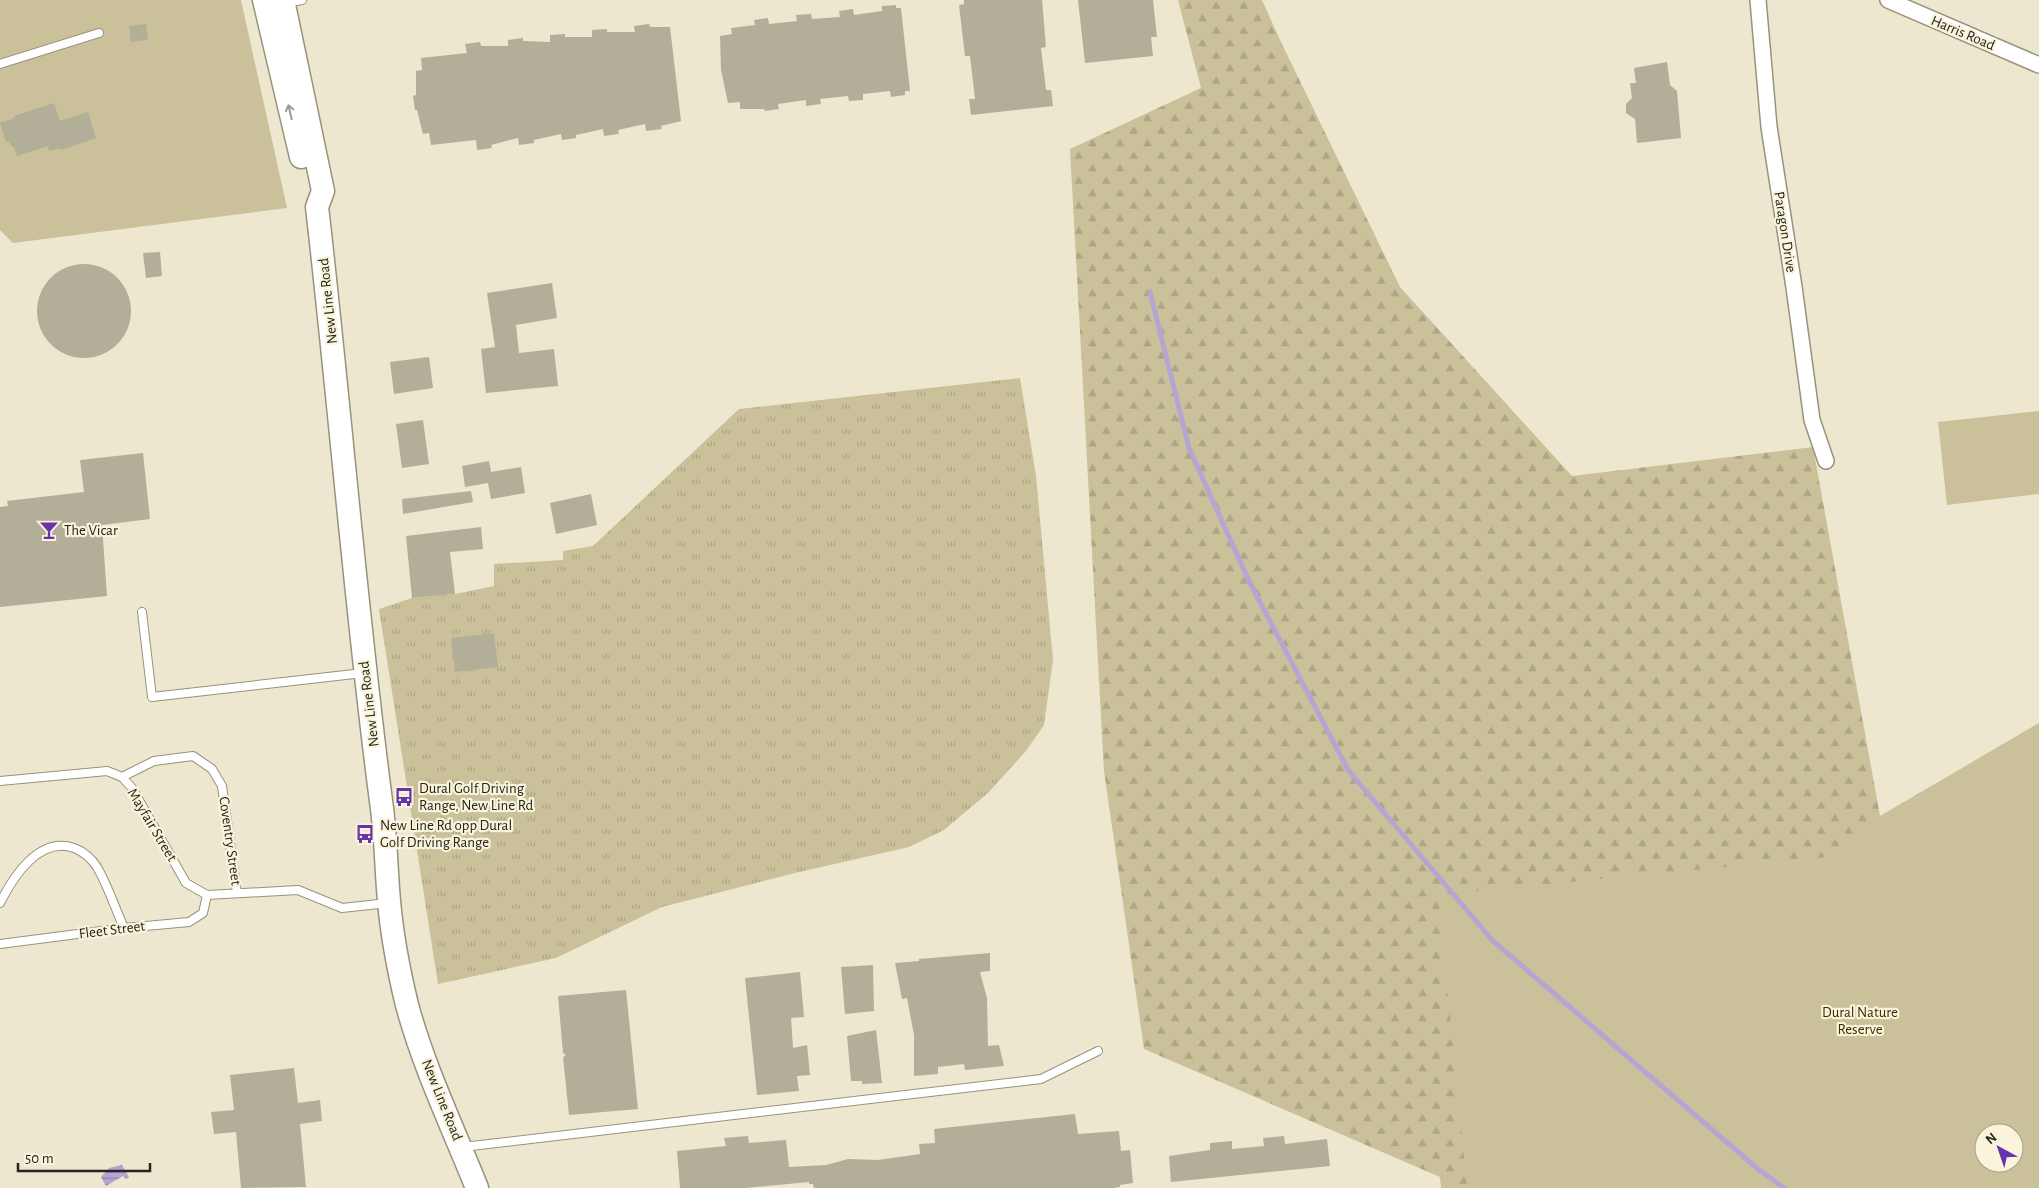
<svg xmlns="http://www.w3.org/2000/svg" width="2039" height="1188" viewBox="0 0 2039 1188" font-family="'Alegreya Sans',sans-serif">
<defs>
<pattern id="grass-tufts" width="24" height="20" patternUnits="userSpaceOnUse" patternTransform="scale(1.25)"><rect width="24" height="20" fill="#cac09a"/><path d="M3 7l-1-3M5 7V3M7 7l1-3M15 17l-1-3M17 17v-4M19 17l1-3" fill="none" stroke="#ada584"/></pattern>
<pattern id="forest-firs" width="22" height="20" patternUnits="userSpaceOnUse" patternTransform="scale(1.25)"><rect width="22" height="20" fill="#cac09a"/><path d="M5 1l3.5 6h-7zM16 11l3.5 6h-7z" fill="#ada584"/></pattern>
<pattern id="water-rules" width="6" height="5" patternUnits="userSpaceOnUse" patternTransform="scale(1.25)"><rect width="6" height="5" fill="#b4a5d3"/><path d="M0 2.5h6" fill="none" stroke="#9286aa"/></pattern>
</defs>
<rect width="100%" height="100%" fill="#ede7cf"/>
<!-- grass -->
<path fill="url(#grass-tufts)" d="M1020,378l16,98 17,184 -9,65 -18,26 -38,42 -44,37 -35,17 -114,26 -133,34 -106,51 -118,26 -59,-375 33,-11 43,-4 39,-8v-22l69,-4v-9l30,-5 146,-137z"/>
<!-- forest -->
<path fill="url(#forest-firs)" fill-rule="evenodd" d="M1178,0h84l18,40 120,247 172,189 241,-29 67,369 159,-93v465h-598l-1,-11 -296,-128 -40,-278 -34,-622 131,-61zM1984,1133h30v30h-30z"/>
<!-- park -->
<path fill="#cac09a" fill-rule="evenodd" d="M0,0h241l46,208 -274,35 -13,-13z
M2039,411v83l-92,11 -9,-83z
M2039,723v465h-572l-29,-293 389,-38 53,-40zM1984,1133h30v30h-30z"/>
<!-- water -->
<path fill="url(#water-rules)" d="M122,1165l7,12 -3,2 -3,-3 -17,10 -5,-9 8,-9z"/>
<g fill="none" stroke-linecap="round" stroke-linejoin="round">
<!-- stream -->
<path stroke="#b4a5d3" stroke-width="5" d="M1150,292l39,156 60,133 99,189 145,171 265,228 26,19"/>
</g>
<!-- building -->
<path fill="#b3ae97" d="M964,0h78l4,47 -5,1 5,42h5l2,16 -82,9 -2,-16h6l-5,-43h-5l-6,-51 5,-1z
M1078,0h75l4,37h-6l2,19 -68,7z
M896,5v3h5l9,83h-5v4l-14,2 -1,-6 -27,3v6l-14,1 -1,-5 -28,3 1,5 -15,2v-6l-28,4 1,5 -14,2 -1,-2h-24v-7l-12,1 -7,-33 -1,-34 12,-2 -1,-6 24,-3 -1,-5 14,-2 1,6 28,-3 -1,-6 15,-1 1,5 28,-2 -1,-6 14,-2 1,6 28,-4v-5z
M146,24l2,16 -17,2 -2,-16z
M649,24l1,3h20l11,94 -20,5 1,3 -16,2 -1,-7 -27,6 1,4 -15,2 -1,-7 -27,6v3l-14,2 -1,-6 -27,6v3l-15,2 -1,-7 -27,7 1,3 -15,2 -1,-10 -45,5 -2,-12 -6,1 -6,-24h-2l-2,-14 3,-1v-24l6,-1 -1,-12 46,-5 -2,-9 15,-2 1,4h27v-6l15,-2v3l27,1v-7l15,-1v3h27v-7l15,-1v3h28l-1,-6z
M1667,62l3,23 7,6 4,47 -44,5 -2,-24 -9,-6v-9l6,-6 -2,-15h6l-2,-15z
M54,103l6,18 28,-9 8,26 -35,12 -1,-2 -11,3 -1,-5 -31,10 -3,-9h-2l-3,-6 -3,1 -6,-19 15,-5 -1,-2z
M160,252l2,24 -16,2 -3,-25z
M37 311a47 47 0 1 1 94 0a47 47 0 1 1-94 0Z
M552,283l5,35 -41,7 3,28 35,-4 4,37 -72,7 -5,-44 14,-2 -8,-54z
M429,357l4,31 -39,6 -4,-32z
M423,420l6,44 -27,4 -6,-44z
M143,453l7,66 -48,6 5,71 -107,11v-100l8,-1 -1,-5 77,-9 -4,-32z
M489,461l2,11 30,-5 4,26 -34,6 -3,-16 -23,4 -3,-21z
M471,491l2,11 -70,12 -1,-15z
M591,494l6,31 -41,9 -6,-31z
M481,527l2,22 -33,3 5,42 -43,4 -6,-62z
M494,633l4,34 -43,5 -4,-34z
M990,953v18l-10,1 7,26 1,48 11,-1 5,21 -39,4 -1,-6 -26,3v7l-24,2v-41l-7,-37 -5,1 -7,-36 24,-2v-2z
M873,965l1,46 -29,3 -4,-47z
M800,972l4,45 -13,1 2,30 14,-3 3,30 -13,1 2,15 -42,4 -12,-117z
M626,990l12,119 -69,6 -6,-58 3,-2 -3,-2 -5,-57z
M876,1030l6,53 -20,1v-3h-11l-4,-45z
M294,1068l4,35 22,-3 2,21 -22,3 6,63 -65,1 -5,-56 -22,2 -3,-22 23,-2 -4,-35z
M1075,1114l3,20 41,-3 2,20 9,-1 3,33 -13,2v2l-6,1h-300l-1,-4h-4v-2l-64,6h-65l-3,-37 49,-5 -2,-8 24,-2 1,7 37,-3 3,27 37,-2 22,-6 30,1 42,-6 -1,-10 16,-1 -1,-14z
M1284,1136l1,8 42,-5 3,27 -159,16 -2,-26 41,-6v-7l22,-2v8l32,-3 -1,-8z"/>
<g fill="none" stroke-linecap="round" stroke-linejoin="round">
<!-- service casing -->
<g stroke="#98927c" stroke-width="10">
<path id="service" d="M286,3l16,-3
M0,64l99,-31
M142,612l10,85 211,-24
M122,777l32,-16 39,-5 19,13 10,17 15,107
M0,781l107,-10 15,6 10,11 54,95 21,12
M207,895l91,-5 44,18 46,-5
M0,903c13,-26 39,-67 74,-55 9,3 18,11 23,19 11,19 18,41 27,61
M0,944l124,-16 65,-6 14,-9 4,-18
M463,1147l578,-68 57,-28"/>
</g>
<!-- minor casing -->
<g stroke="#98927c" stroke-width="18">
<path id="minor" d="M1758,0l11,127 25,160 18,133 14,41
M1888,0l151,65"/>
</g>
<!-- primary casing -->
<g stroke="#98927c" stroke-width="25">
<path id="primary" d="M264,0l37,157
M283,0l40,191 -6,16c23,198 38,397 64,594 5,34 5,67 8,100 3,35 10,71 18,104 17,63 46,123 70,183"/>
</g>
<!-- service -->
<use href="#service" stroke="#fff" stroke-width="8"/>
<!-- minor -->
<use href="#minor" stroke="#fff" stroke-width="15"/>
<!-- primary -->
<use href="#primary" stroke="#fff" stroke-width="22"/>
</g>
<!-- one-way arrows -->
<defs><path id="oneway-shaft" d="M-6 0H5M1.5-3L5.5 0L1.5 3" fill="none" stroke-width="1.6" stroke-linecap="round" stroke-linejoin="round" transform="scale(1.25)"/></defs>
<use stroke="#9d9c98" href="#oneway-shaft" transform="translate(290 112) rotate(-103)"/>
<!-- icons -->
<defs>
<g id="bar-bare" transform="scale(1.5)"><path d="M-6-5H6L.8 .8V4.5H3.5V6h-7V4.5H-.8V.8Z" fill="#6933aa" stroke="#faf4dc" stroke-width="2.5" paint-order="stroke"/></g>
<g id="bus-bare" transform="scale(1.5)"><path d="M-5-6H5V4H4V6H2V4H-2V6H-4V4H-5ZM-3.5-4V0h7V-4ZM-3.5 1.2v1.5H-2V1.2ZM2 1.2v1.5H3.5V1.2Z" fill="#6933aa" stroke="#faf4dc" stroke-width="2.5" paint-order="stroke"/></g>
</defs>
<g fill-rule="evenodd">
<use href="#bar-bare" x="49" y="530"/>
<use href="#bus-bare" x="404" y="797"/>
<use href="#bus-bare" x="365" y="834"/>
</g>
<g text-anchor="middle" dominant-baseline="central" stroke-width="4.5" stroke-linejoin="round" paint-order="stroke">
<!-- street labels -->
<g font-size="15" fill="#26241b" stroke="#faf4dc">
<text transform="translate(1963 33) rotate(23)">Harris Road</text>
<text transform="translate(1785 232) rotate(81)">Paragon Drive</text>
<text transform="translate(328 301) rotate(-96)">New Line Road</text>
<text transform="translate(369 704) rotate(-97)">New Line Road</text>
<text transform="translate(152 825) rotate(59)">Mayfair Street</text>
<text transform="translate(230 841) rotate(82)">Coventry Street</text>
<text transform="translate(112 930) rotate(-7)">Fleet Street</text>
<text transform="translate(442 1100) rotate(68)">New Line Road</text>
</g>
<!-- poi labels -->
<g font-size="15" fill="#26241b" stroke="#faf4dc" text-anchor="start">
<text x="64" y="530">The Vicar</text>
<text x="419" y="788">Dural Golf Driving<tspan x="419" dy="17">Range, New Line Rd</tspan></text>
<text x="380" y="825">New Line Rd opp Dural<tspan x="380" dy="17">Golf Driving Range</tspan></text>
</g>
<!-- park labels -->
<g font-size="15" fill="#392f05" stroke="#faf4dc">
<text x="1860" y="1012">Dural Nature<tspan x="1860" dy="17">Reserve</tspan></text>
</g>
</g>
<!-- north arrow -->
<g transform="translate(1999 1148) rotate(320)"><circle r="24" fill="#faf4dc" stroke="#a5a18f"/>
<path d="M0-4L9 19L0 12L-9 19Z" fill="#6933aa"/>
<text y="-8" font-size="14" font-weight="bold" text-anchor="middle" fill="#26241b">N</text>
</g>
<!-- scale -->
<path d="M18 1163v8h132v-8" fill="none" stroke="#26241b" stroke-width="2.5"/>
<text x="25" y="1163" font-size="15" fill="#26241b" stroke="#faf4dc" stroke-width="4" paint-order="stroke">50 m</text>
</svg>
